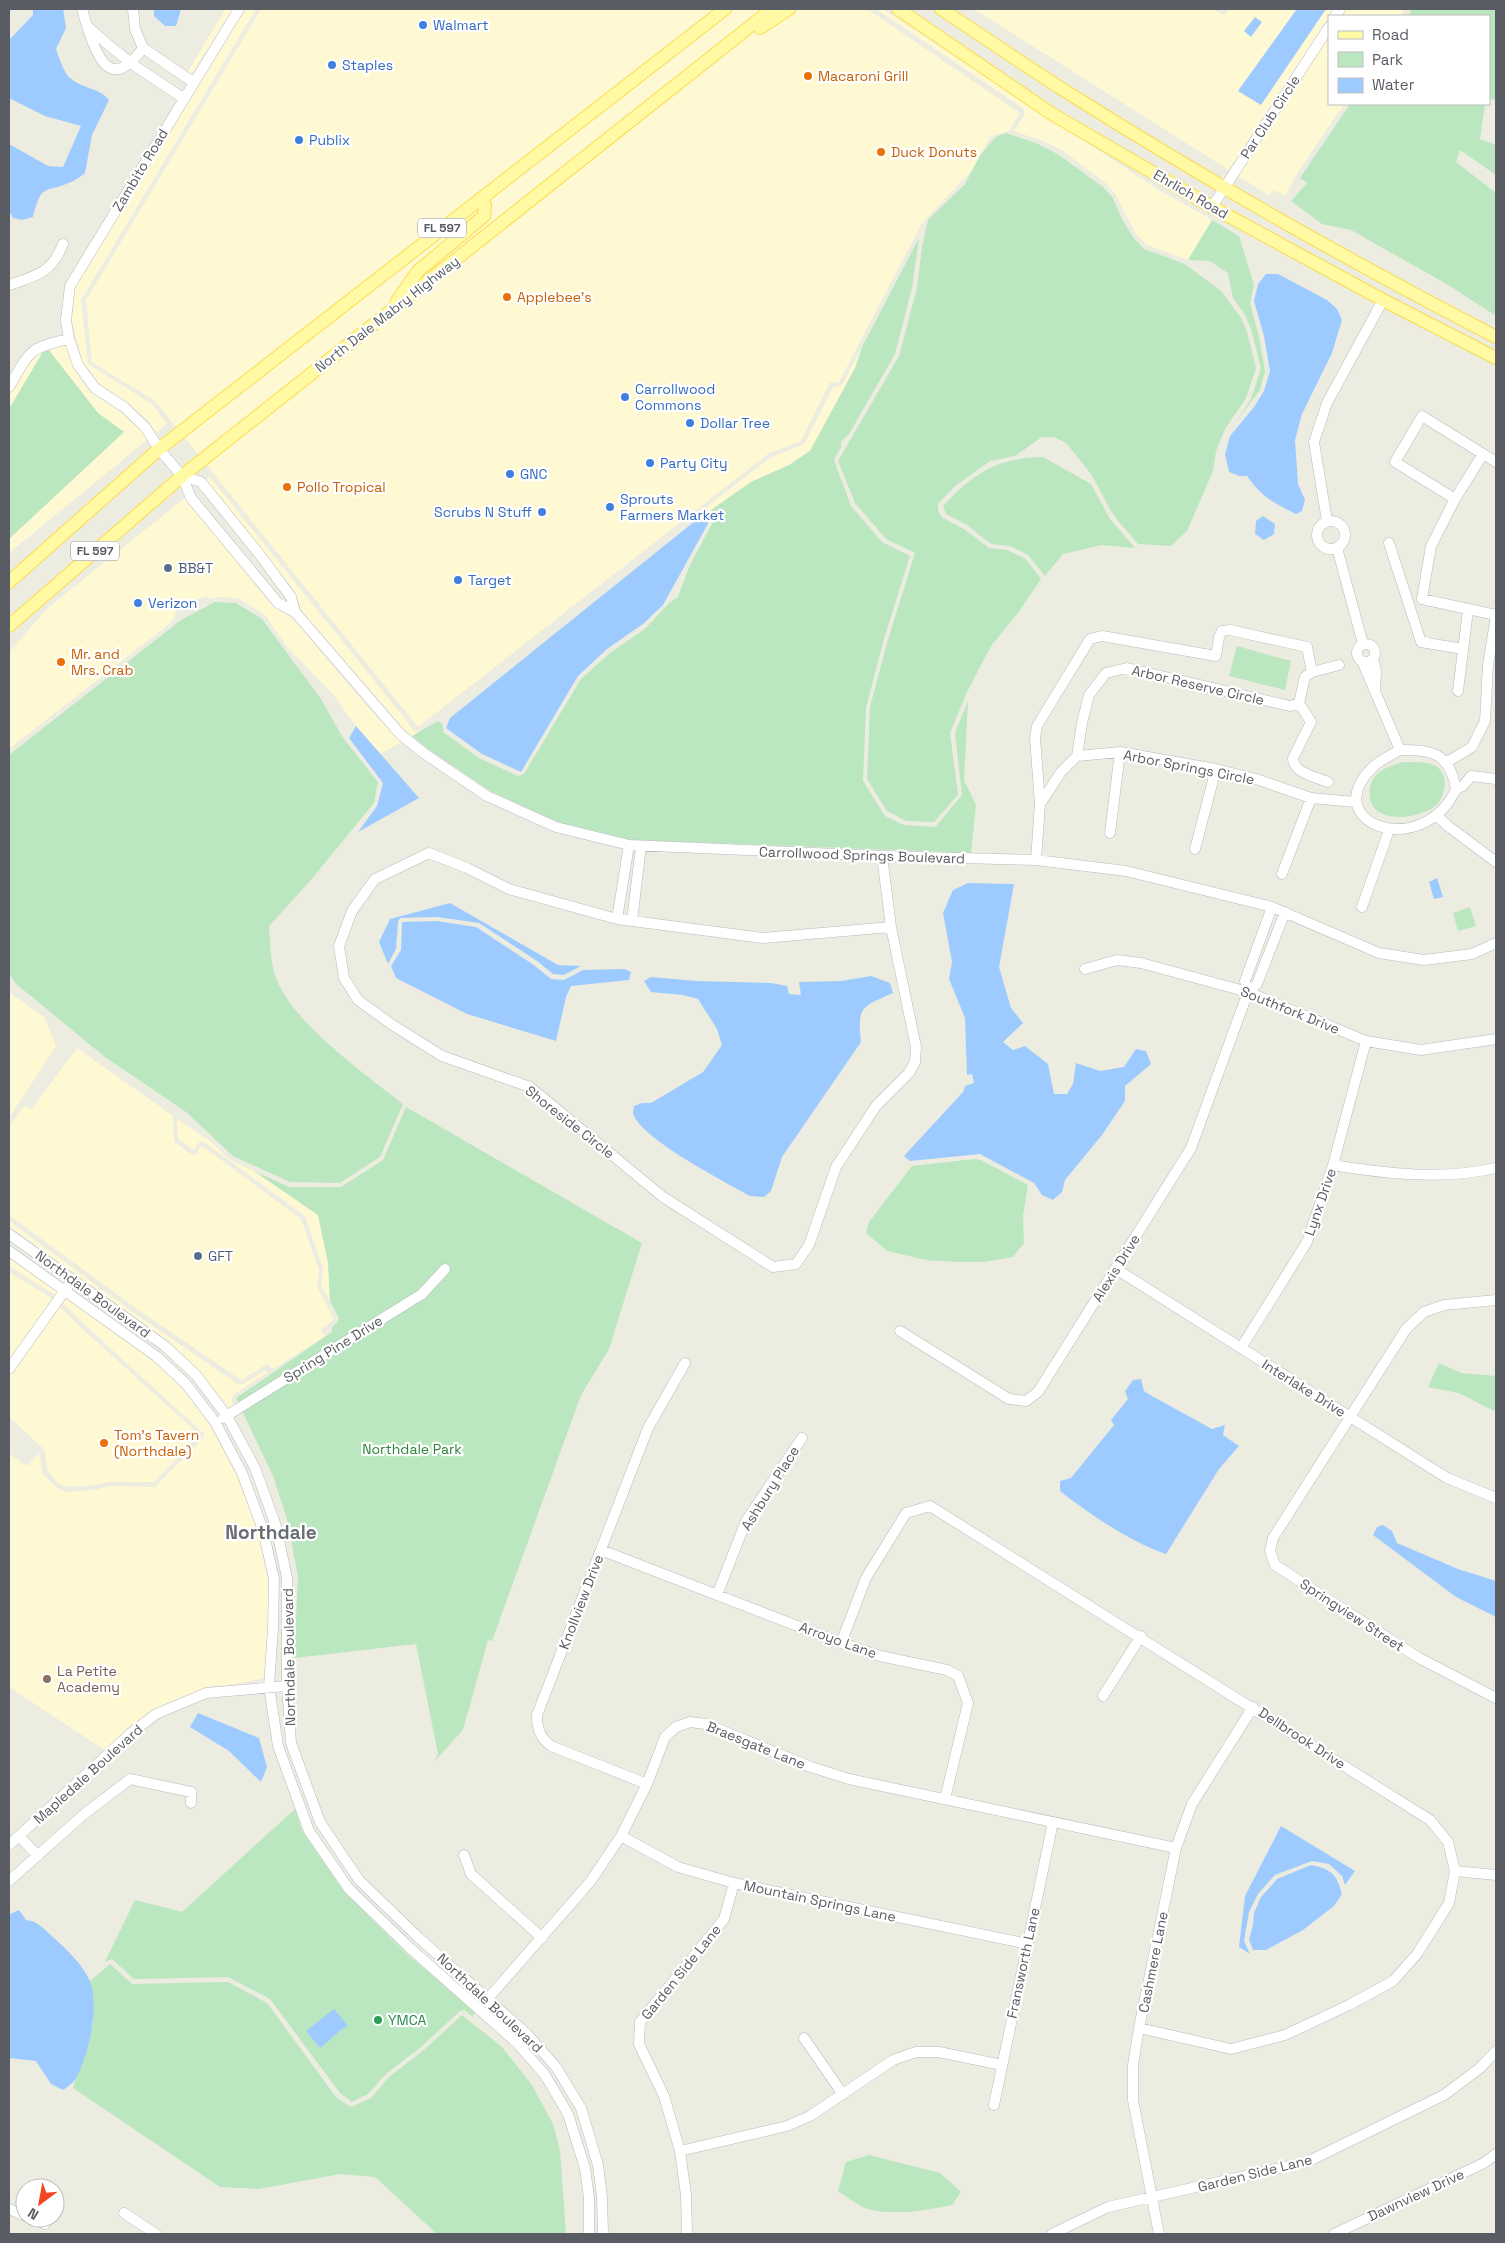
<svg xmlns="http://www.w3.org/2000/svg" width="1505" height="2243" viewBox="0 0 1505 2243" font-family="'Space Grotesk',sans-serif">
<rect width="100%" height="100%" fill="#edece0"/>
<!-- commercial -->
<path fill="#fff9d3" d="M225,9h8l-41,65 -4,-2z
M245,9h11l-175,291 7,64 64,40 15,20 -11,9 -7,-11 -21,-19 -29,-20 -16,-21 -12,-43 4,-32z
M261,9h606l153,104 -11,18 -18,5 -20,35 -49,52 -83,159h-9l-29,59 -32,12 -351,274 -263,-326 -63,-39 -6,-62z
M876,9h7l276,181 53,30 -24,40 -41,-15 -11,-11 -20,-39 -10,-12 -19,-14 -25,-19 -24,-11 -24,-8 11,-17 -2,-6z
M974,9h238l12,6 6,-6h67l-59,81 23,15 65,-96h8l-105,161z
M1347,9h58l-5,7h-58z
M1329,36v68h15l-48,71 -11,21 -11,-6 -5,5 -31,-19z
M66,345l8,24 16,23 31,20 20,18 6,10 -138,113v-14l115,-107 -26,-19 -50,-64z
M862,347l-7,21 -45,83 -21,14 -38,17 -41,30 -5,-4 65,-50 34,-14 29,-57 9,-2z
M44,350l-35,59v-12l24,-40z
M210,477l204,253 5,2 -7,4 -8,-7 -102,-118 -8,-21 -88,-109z
M185,498l89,109 19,12 72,85 36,38 -21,12 -24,-28 -24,-33 -44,-45 -23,-33 -27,-17 -22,-1 -6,2 -3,-3 -31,11 -2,12 -10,9 -155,121v-97l40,-45z
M9,992l36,26 11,28 -47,72z
M77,1048l96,68 1,26 20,14 8,-10 99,73 18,51 -2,17 17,32 -14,11 5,6 -52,33 -6,-5 -26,16 -104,-71 -128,-94v-88l15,-21 8,3z
M177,1119l33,22 20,19 24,11 64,44 10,48 2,38 -9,-15 2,-18 -18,-52 -101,-74h-5l-5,8 -16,-11z
M9,1221l125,92 104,71h5l23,-14 2,2 -35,23 -2,4 3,7 -5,3 -29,-37 -32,-31 -159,-115z
M9,1258l48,34 -2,3 -46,-29z
M9,1272l41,25 29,29 121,109 -46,47h-45l-14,3 -27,2 -9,-3 -12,-14 -2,-19 -2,-3 -34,-31z
M66,1298l87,63 29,27 28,37 27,51 21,56 10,46v51l-4,49 -28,6 -30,3 -53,23 -25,18 -23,22 -96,-63v-233l18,12 12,-13 4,21 13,13 10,5 29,-2 14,-4 46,1 48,-49 1,-4 -122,-112 -19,-19z"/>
<!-- green -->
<path fill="#bae7bf" d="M1412,9h84v91l-7,-1v-83h-81z
M1350,104h135l-5,35 16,6v30l-36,-25 -4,12 40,31v123l-46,-30 -99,-56 -29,-6 -31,-23 16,-18 -7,-5z
M1006,133l30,10 23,12 44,32 10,11 9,21 11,18 11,12 41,15 36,27 20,27 6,14 9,36 -10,30 -21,31 -9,22 -3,20 -26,60 -16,15 -33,-2 -24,-28 -23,-42 -25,-31 -12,-6h-12l-27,19 -25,5 -35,25 -17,18v7l5,7 21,11 25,19 18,2 19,9 15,20 -23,34 -27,33 -24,46 -17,41 8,62 -24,27 -28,-1 -19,-10 -20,-32 3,-72 17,-64 28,-90 -29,-14 -31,-36 -17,-42 61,-105 18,-68 5,-41 6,-27 37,-36 16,-30 15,-17z
M1212,220l27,16 15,49 -4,18 9,34 6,34 -5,19 -26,34 17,-25 10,-31 -10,-39 -6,-14 -12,-17 -5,-25 -18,-12 -22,-1z
M919,238l-7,50 -17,66 -46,80 -8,8v5l-7,13 17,46 31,36 28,14 -27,86 -17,66 -3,73 22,35 19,9 31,2 2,-2 25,-30 -7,-62 13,-32 -4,79 12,25 -5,48 -341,-13 -72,-18 -68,-31 -62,-42 -16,-13 26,-15 5,4v7l36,26 39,18 6,-2 57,-95 29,-26 36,-25 23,-25 9,-6 12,-32 23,-43 -2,-12 40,-28 38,-17 21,-14 45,-83 7,-21z
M48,349l50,64 26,19 -115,107v-130l35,-59z
M1043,457l48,27 19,35 25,29 -33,-3 -39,9 -18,22 -17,-21 -18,-9 -19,-2 -24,-19 -21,-11 -3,-8c31,-33 54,-48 100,-49z
M215,602l21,1 26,16 59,80 22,39 35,44 -4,21 -64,78 -41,45c1,14 1,28 4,42 10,49 91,105 130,136l-23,53 -40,26 -50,-1 -57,-26 -47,-44 -81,-55 -90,-74 -6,-10v-218l172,-135z
M1237,646l54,15 -6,29 -56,-14z
M1403,762c11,0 25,-1 34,5 13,9 8,32 -3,40 -15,10 -40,14 -55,5 -12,-8 -12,-26 -3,-37 7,-7 18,-10 27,-13z
M1470,907l6,19 -18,5 -5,-18z
M406,1107l236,136 -33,106 -28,46 -89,246 -4,-1 -25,90 -29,32 4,-8 -22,-110 -122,14 4,-82 -11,-57 -14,-43 -37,-78 96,-66v-5l5,-4 2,-5 -9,-17 -2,-38 -10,-48 -64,-44 35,16h52l42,-27z
M974,1159l7,1 47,25 -5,31 1,27 -11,14 -29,5h-28l-30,-2 -39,-9 -21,-18 3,-11 43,-56z
M1439,1363l22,10 35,3v36l-37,-19 -31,-6z
M295,1809l7,22 43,62 61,60 69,59 -2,5 -9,-7 -4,1 -39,36 -35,27 -18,20 -16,8 -12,-9 -70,-94 -42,-22 -94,2 -22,-20 -7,3 30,-62 47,12z
M110,1964l22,20 96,-2 39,21 69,94 15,10 20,-9 18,-21 36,-28 37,-34 40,32 30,38 21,39 7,27 6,83h-129l-62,-57 -35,-3 -81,15 -39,-2 -147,-99 20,-64v-23l-3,-20z
M869,2155l71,18 21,19 -9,13c-25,5 -62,12 -87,3 -9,-4 -19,-12 -27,-17l8,-29z"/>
<!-- water -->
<path fill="#9ecbff" d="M33,9h30l3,19 -10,21c3,8 7,22 13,28 12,12 30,10 40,23l-17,35 -7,38c-4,3 -9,7 -14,9 -27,12 -29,0 -38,35l-11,3 -9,-2 -4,-7v-67l39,22 15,1 18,-41 -36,-10 -36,-18v-58l24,-25z
M154,9h27l-5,17h-11l-11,-10z
M1297,9h29l-65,96 -23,-14z
M1255,17l7,5 -11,15 -7,-6z
M1266,274h12l49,26 10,9 5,11 -10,33 -30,61 -7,26 3,44 7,16 -3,11 -6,3c-24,-12 -33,-16 -49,-38h-8l-10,-4 -4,-18 5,-18 24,-29 10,-16 6,-20 -6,-35 -10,-35 4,-17z
M705,513l5,7 -47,85 -20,19 -36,25 -29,27 -57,96 -39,-18 -36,-26 4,-10z
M1263,516l12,8 -1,10 -10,6 -9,-6 1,-13z
M356,726l63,72 -61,34 19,-26 6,-23 -34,-45z
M1437,878l6,19 -9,2 -5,-17z
M968,883l46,1 -15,83 12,41 12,15 -20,19 10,8 12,-4 23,18 6,30h13l6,-10 3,-21 24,8 24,-4 12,-18 10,2 5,13 -26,22v15l-23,34 -37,45 -3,12 -9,8 -11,-5 -8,-12 -54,-29 -70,7 -6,-5 59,-64 2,-6 9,-3 -2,-9 -5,1 -2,-57 -16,-39 3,-17 -9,-49 10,-23z
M450,903l108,62 23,1 -17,9 -11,-1 -16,-13 -58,-38 -42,-6 -37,1 -2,4 -2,27 -8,15 -9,-22 11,-23z
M437,921l39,6 58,38 17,14 13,1 19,-10 41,-1 7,3 -2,8 -58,6 -5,11 -10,44 -89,-27 -71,-36 -5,-12 10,-16 1,-28z
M871,976l19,7 3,10c-31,14 -36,13 -32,49l-79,115 -11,34 -7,6 -14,-1c-23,-13 -111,-58 -117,-83 0,-2 1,-5 1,-7l8,-3h9l52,-31 19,-27 -5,-16 -19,-30 -15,-4 -32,-3 -7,-11 7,-4 46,4 74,2 16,3 2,8 12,1 -2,-13 42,-1z
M1141,1379l3,12 8,5 60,33 13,-4 -2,10 16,11 -20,23 -53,85c-34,-11 -78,-41 -106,-63v-10l11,-3 43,-53 -3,-5 17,-21 -3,-8 8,-11z
M1383,1525l9,6 5,12 61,26 38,12v36l-40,-20 -83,-62 4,-8z
M198,1713l61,25 8,29 -6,15 -32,-31 -39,-24z
M1281,1826l74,45 -10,14 -3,-9 -13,-12 -17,-3 -37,14 -17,19 -9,18 -5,29 6,13 -11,-7 6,-51z
M1311,1865c20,4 26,9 31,29l-8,12 -31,24 -37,20h-13l-4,-10 4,-16 1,-11 7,-16 16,-18z
M19,1910l7,10c12,1 19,10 28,18 13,12 28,26 35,41 12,25 -1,79 -14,101 -3,4 -8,7 -12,10l-12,-6 -15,-23 -27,-3v-140l1,-4z
M334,2009l14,17 -6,3 -22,19 -14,-17z"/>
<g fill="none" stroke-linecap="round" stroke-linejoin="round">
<!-- minor casing -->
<g stroke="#b8bac0" stroke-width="11">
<path id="minor" d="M82,9l5,17 18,16 27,22 51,34
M133,9l2,20 8,19 50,34
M239,9l-169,277 -4,34 3,19 9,26 17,23 29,19 21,20 14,22 23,27 9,22 87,105 17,9 105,122 25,20 62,42 69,31 73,18 253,11 154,4 90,11 146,36 107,46 45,7 48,-6 24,-11
M1335,16l5,-7
M87,26c11,35 25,65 56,22
M1212,207l117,-180
M9,285c27,-9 43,-12 54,-41
M9,387c21,-35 18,-39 60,-48
M1483,454l-28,45 -24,47 -9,53 74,16
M182,476l19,6 59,73 31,42 4,15
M1455,499l-60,-37 27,-46 74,46
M1317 535a14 14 0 1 1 28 0a14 14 0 1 1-28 0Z
M1327,521l-13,-79 13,-39 56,-103
M1389,543l32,99 42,7
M1337,548l26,96
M1357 653a9 9 0 1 1 18 0a9 9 0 1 1-18 0Z
M1373,659l3,12 -1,21
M1362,661l38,89
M1312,672l27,-7
M1458,691l10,-81
M1299,703l12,19 -18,36c0,15 23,19 35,24
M1400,750c33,-1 50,4 56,39 -33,72 -138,35 -85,-20 7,-8 19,-13 29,-19z
M1447,762l25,-15 13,-26 3,-56 8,-49
M1456,789l7,-3 8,-10 25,3
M1040,804l-5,-66 2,-12 53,-87 12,-3 114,20 3,-19 3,-6 8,-1 77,17 5,25 -7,5 -6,26 -9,3 -163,-38 -21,5 -17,22 -7,28 -5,33
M1436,815l12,11 48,36
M1110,833l10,-81
M1195,849l21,-80
M882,856l9,71 25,120 -1,15 -6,11 -33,33 -40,61 -27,78 -13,19 -23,3 -110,-70 -133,-110 -88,-31 -51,-32 -33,-24 -14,-22 -5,-32 13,-35 23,-32 54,-26 38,15 42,21 108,30 146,19 128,-11
M1036,860l4,-56 21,-32 16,-16 43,-4 96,17 40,10 55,19 44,4
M1282,874l29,-76
M1362,907l27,-77
M617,919l12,-74
M632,921l9,-75
M1085,969l32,-9 24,3 107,29 118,49 55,9 75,-11
M1248,992l-3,-11 27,-74
M1333,1165c54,9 110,15 163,3
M9,1234l156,112 31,29 31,41 28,52 21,58 11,52v108l4,57 29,79 39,58 60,58 108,96 29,33 25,41 17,57 4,32 1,37
M9,1251l147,105 30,28 29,38 27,51 21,57 11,49 -1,49 -4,58 9,60 31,85 40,58 61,59 107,95 28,32 23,39 17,54 4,30v36
M1116,1269l331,209 49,20
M1496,1300l-52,5 -20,7 -18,17 -133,209 -3,13 5,14 144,93 77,40
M900,1331l109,68 17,2 12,-9 153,-244 57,-156 9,-8 28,-72
M1241,1348l66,-106 26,-77 33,-124
M9,1369l59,-83
M223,1418l199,-124 23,-25
M601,1550l240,93 39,13 67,14 11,6 10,27 -23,96
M717,1595l29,-74 56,-83
M841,1643l25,-65 40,-65 24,-7 500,314 18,22 7,29 -6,32 -32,51 -24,27 -44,24 -64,30 -54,14 -92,-21
M1103,1696l38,-60
M647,1784l-96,-38c-11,-9 -14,-16 -14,-31l111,-287 37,-65
M19,1836l19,20
M621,1836l57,31 56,16 294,61
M9,1845l122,-112 25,-19 50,-21 81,-7
M464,1855l7,19 71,64
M1455,1871l41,4
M9,1881l74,-66 47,-36 61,13v11
M485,2002l105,-120 31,-46 26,-52 18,-47 11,-10 14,-5 16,2 105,43 38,12 327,69
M804,2038l38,55
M994,2105l59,-283
M680,2151l107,-25 23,-10 83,-56 23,-8h23l63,13
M9,2209l16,7
M124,2213l32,21
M31,2218l14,6
M687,2234l-1,-39 -6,-44 -16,-55 -25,-52 1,-22 84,-103 10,-36
M1052,2234l56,-27 199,-45 137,-67 36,-27 16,-17
M1159,2234l-26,-134v-35l6,-37 37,-180 16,-44 61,-97
M1334,2234l150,-71 12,-9"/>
</g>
<!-- major casing -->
<g stroke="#fbdc4b" stroke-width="14">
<path id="major" d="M898,9l154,105 160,93 171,93 113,58
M941,9c43,28 86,58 129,85 138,87 281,168 426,243
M760,28l29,-19
M397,301l21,-30 66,-55 1,-11 -5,-6
M9,582l150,-133 566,-440
M9,626l173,-150 590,-467"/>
</g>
<!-- minor -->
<use href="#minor" stroke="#fff" stroke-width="10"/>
<!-- major -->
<use href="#major" stroke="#fffaa3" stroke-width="12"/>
</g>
<!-- markers -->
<g fill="#3f7fe0" stroke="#fff" stroke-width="2">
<circle cx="423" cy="25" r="5"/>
<circle cx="332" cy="65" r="5"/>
<circle cx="299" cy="140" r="5"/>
<circle cx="625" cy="397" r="5"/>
<circle cx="690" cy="423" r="5"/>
<circle cx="650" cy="463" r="5"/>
<circle cx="510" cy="474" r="5"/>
<circle cx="610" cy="507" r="5"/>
<circle cx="542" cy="512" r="5"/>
<circle cx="458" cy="580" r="5"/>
<circle cx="138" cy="603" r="5"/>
</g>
<g fill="#e8710a" stroke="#fff" stroke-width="2">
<circle cx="808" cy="76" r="5"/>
<circle cx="881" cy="152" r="5"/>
<circle cx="507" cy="297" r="5"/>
<circle cx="287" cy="487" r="5"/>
<circle cx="61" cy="662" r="5"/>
<circle cx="104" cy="1443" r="5"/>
</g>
<g fill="#5c6f8a" stroke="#fff" stroke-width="2">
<circle cx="168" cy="568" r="5"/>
<circle cx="198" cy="1256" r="5"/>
</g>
<circle fill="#8d6e63" stroke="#fff" stroke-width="2" cx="47" cy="1679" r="5"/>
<circle fill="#2e9e5b" stroke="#fff" stroke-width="2" cx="378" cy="2020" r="5"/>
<g text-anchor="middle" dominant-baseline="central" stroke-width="4.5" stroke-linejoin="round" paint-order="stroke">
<!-- shield labels -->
<g fill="#fff" stroke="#8b8d91" stroke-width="1">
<rect x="418" y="218.5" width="48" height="19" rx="4"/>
<rect x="71" y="541.5" width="48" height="19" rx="4"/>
</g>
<g font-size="12" font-weight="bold" fill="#595c62">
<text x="442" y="228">FL 597</text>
<text x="95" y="551">FL 597</text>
</g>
<!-- shop labels -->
<g font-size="14" fill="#366cbe" stroke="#fff" text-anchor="start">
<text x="433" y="25">Walmart</text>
<text x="342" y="65">Staples</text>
<text x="309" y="140">Publix</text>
<text x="635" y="389">Carrollwood<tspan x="635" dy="16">Commons</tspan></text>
<text x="700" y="423">Dollar Tree</text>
<text x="660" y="463">Party City</text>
<text x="520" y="474">GNC</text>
<text x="620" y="499">Sprouts<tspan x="620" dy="16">Farmers Market</tspan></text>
<text x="532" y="512" text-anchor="end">Scrubs N Stuff</text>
<text x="468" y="580">Target</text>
<text x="148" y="603">Verizon</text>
</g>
<!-- food labels -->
<g font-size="14" fill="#c56008" stroke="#fff" text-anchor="start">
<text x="818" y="76">Macaroni Grill</text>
<text x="891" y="152">Duck Donuts</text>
<text x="517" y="297">Applebee's</text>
<text x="297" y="487">Pollo Tropical</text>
<text x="71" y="654">Mr. and<tspan x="71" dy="16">Mrs. Crab</tspan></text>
<text x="114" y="1435">Tom's Tavern<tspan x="114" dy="16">(Northdale)</tspan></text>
</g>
<!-- street labels -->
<g font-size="14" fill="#595c62" stroke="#fff">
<text transform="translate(1270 117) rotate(-57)">Par Club Circle</text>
<text transform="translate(140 170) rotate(-59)">Zambito Road</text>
<text transform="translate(1191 194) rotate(30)">Ehrlich Road</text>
<text transform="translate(387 314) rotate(-38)">North Dale Mabry Highway</text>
<text transform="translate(1198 685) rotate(13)">Arbor Reserve Circle</text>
<text transform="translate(1189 767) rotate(11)">Arbor Springs Circle</text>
<text transform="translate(862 855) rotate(2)">Carrollwood Springs Boulevard</text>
<text transform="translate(1290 1010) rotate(22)">Southfork Drive</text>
<text transform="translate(570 1122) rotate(38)">Shoreside Circle</text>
<text transform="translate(1320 1202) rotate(-71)">Lynx Drive</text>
<text transform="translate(1116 1268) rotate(-58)">Alexis Drive</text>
<text transform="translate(93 1294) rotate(36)">Northdale Boulevard</text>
<text transform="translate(333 1349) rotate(-32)">Spring Pine Drive</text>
<text transform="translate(1304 1388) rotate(32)">Interlake Drive</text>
<text transform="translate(770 1488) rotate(-58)">Ashbury Place</text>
<text transform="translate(581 1602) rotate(-69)">Knollview Drive</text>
<text transform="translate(1352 1615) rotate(33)">Springview Street</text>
<text transform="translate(838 1640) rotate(20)">Arroyo Lane</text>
<text transform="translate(289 1657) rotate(-91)">Northdale Boulevard</text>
<text transform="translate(1302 1738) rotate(33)">Dellbrook Drive</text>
<text transform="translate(756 1745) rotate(22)">Braesgate Lane</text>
<text transform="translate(88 1774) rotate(-42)">Mapledale Boulevard</text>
<text transform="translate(820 1901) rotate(12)">Mountain Springs Lane</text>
<text transform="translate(1153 1962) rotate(-79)">Cashmere Lane</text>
<text transform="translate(1023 1963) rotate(-78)">Fransworth Lane</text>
<text transform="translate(681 1972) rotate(-51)">Garden Side Lane</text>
<text transform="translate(490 2003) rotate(43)">Northdale Boulevard</text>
<text transform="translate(1255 2173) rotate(-14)">Garden Side Lane</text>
<text transform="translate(1416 2195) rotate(-25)">Dawnview Drive</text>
</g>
<!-- service labels -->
<g font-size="14" fill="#4e5e75" stroke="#fff" text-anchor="start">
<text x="178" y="568">BB&amp;T</text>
<text x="208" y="1256">GFT</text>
</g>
<!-- park labels -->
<g font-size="14" fill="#2e853b" stroke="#fff">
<text x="412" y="1449">Northdale Park</text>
</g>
<!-- education labels -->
<g font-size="14" fill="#785e54" stroke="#fff" text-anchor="start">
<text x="57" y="1671">La Petite<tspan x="57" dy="16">Academy</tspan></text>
</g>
<!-- leisure labels -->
<g font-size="14" fill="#27864d" stroke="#fff" text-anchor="start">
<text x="388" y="2020">YMCA</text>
</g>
<!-- district labels -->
<g font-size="19" font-weight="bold" fill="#6a6e74" stroke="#fff">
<text x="271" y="1532">Northdale</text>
</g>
</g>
<!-- border -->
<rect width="1505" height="2243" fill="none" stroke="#595c62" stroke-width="20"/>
<!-- legend -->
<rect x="1328" y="15" width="162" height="90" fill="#ffffff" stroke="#bdbec0"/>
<rect x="1338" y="31" width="25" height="8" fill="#fffaa3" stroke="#bdbec0"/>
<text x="1372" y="40" font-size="15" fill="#595c62">Road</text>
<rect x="1338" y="52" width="25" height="15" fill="#bae7bf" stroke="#bdbec0"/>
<text x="1372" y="65" font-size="15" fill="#595c62">Park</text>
<rect x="1338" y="78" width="25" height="15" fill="#9ecbff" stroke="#bdbec0"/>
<text x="1372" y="90" font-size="15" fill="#595c62">Water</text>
<!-- north arrow -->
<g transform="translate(40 2203) rotate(212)"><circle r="24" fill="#ffffff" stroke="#bdbec0"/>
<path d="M0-4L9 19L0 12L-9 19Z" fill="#f5451e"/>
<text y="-8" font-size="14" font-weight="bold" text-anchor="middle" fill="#595c62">N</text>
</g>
</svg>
